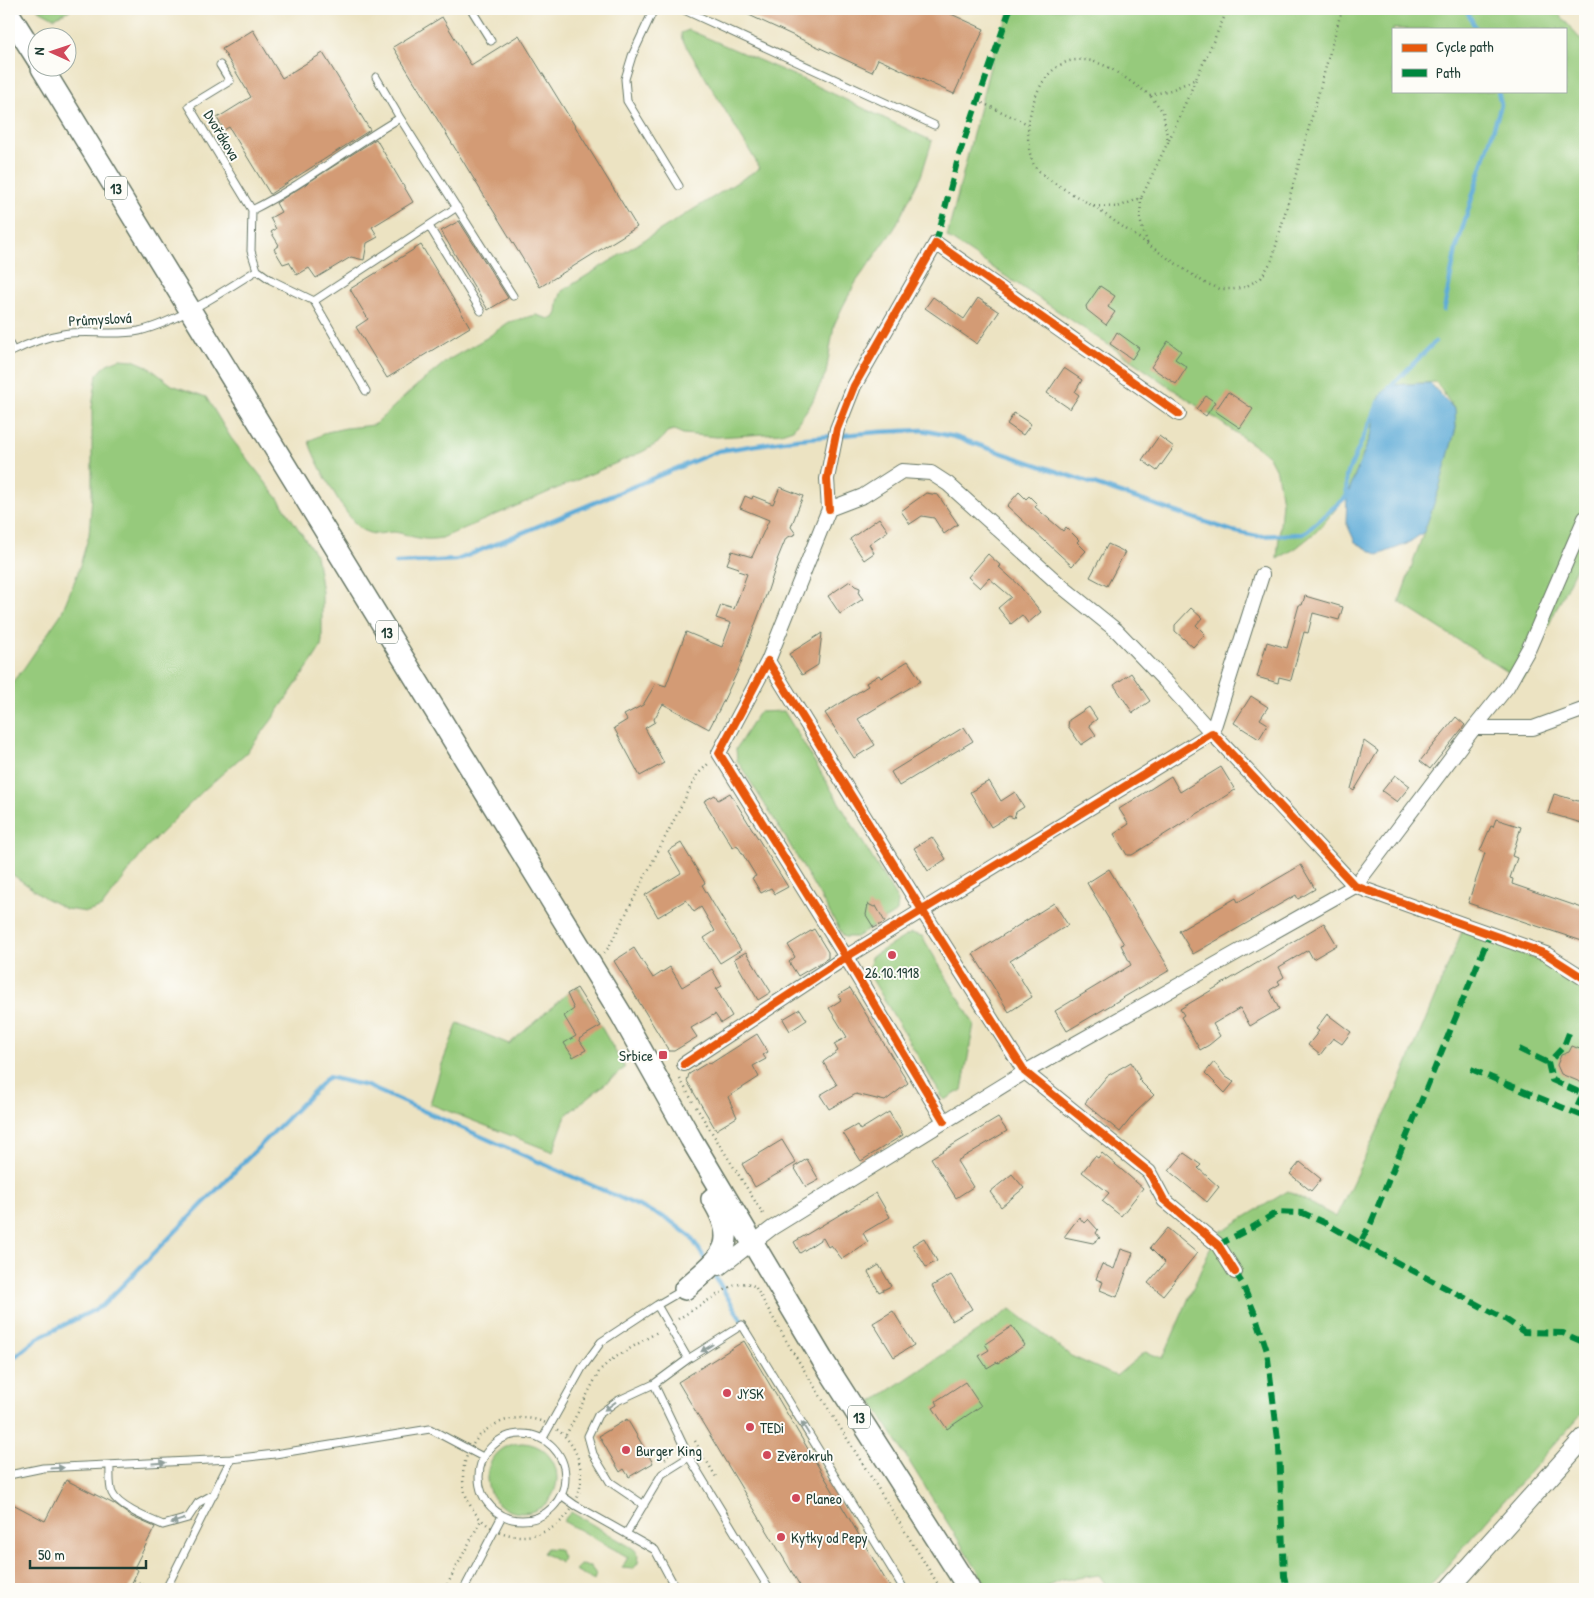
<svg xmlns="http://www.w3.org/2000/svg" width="1594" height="1598" viewBox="0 0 1594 1598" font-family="'Patrick Hand',sans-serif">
<rect width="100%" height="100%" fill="#fdfcf7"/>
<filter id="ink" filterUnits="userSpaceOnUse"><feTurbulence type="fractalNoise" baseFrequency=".02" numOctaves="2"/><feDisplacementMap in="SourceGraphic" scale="10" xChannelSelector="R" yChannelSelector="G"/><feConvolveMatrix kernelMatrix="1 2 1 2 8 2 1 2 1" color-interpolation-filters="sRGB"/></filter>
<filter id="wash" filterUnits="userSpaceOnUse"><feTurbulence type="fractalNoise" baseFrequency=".0096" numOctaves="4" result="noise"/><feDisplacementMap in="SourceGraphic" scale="20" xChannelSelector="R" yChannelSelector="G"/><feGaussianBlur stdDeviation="1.12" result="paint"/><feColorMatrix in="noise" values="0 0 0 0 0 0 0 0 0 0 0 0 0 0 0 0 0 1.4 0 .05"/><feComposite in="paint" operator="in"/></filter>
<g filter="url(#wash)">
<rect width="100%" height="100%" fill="#ece3c2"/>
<!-- green -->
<path fill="#96ca7b" stroke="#5a8458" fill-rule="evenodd" d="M37,9h35l-18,9z
M1011,9h544l30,36v504l-63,132 -123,-79 39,-110 18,-64 -1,-18 -19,-28 -45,3 -15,21 -4,26 -25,64 -31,36 -20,16 -19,11 5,-57 -5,-30 -9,-17 -149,-103 -172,-115 48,-190zM1393,29h172v62h-172z
M689,30l109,47 134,64 -11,35 -27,53 -38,53 -13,24 -9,19 -8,48 -15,31 -18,25 -12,4 -64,4 -34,-3 -9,-4 -7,2 -9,11 -16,9 -200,86c-8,1 -15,2 -23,0 -9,-1 -18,-6 -27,-6 -13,1 -15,5 -30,-2 -13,-7 -50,-73 -53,-89l18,-9 19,-4 28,-3 41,-38 33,-27 40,-23 21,-15 27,-7 14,4 4,-1 3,-5 1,-11 4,-11 198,-123 -78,-129 -1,-6z
M120,359l13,1 14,6 25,19 34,12 25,41 46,59 39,58 6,37v48l-1,7 -9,14 -41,60 -24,31 -42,37 -57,57 -46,61 -15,5 -21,-3 -21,-11 -36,-26v-186l15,-18 37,-54 16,-39 12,-40 3,-39v-89l5,-32 10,-11z
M784,711l114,190 -1,11 -41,25h-12l-57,-97 -50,-80 -1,-11 23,-37z
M1463,929l79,33 43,26v422l-93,104 -65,75h-318l-10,-14 -36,5 -23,9h-51l-117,-187 139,-93 60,47 45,20 29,-24 18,6 46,-107 11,-19 68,-41 48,26 58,-121z
M911,933l11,3 52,88 -12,66 -18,10 -75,-126 2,-17z
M578,987l47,81 -59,47 -13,37 -123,-48 12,-40 16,-41 51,21 58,-50z
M487 1478a35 35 0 1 1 70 0a35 35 0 1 1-70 0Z
M571,1512l63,37 5,6 -1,8 -5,6 -11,-1 6,-11 -65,-36z
M547,1548l11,1 5,8 -2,6 -18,-10z
M580,1565l10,1 6,8 -2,6 -19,-10z"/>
<!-- water -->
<path fill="#5facd8" stroke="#3f7486" d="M1430,383l25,27 1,18 -18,64 -14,40 -17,12 -29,11 -23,-13 -9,-20 1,-26 25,-64 4,-26 6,-13 9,-8z"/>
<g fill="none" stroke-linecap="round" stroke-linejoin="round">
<!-- stream -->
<path stroke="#5facd8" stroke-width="4.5" d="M1466,9l10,20
M1444,310l12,-61 45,-144 -3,-14
M1389,388l46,-46
M396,563l61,-3 261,-109 78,-12 82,-7 44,-2 33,7 277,94 25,5 46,-2 44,-38 -1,-19 33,-75
M713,1273l32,53
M9,1362l29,-24 64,-32 226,-229 39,9 301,133 23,18 16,25
M895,1581l5,8"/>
</g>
<g id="blocks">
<!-- building -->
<path fill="#d39b74" d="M736,9h204l44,20 -30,65 -76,-35 -6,13z
M442,17l29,48 48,-30 118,192 -97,60 -147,-240z
M253,30l29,48 41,-25 47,77 -100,64 -41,-67 -5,3 -7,-12 34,-21 -29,-48z
M376,139l37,63 -41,25 6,10 -11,6 -3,17 -13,-3 -35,21 -7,-10 -12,7 -8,-13 -6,2 -9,-15 5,-4 -8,-13 5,-3 -6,-11 11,-6 -5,-9z
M459,221l49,77 -20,12 -47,-79z
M421,245l49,82 -83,51 -31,-51 12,-8 -18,-30z
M1100,286l15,10 -7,11 7,5 -9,13 -19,-15 -1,-4z
M933,297l31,22 14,-21 21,14 -22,32 -52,-36z
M1117,332l22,16 -7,11 -22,-15z
M1168,341l13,10 -6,8 12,8 -11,17 -25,-17z
M1064,368l18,12 -7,12 4,3 -9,14 -23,-16z
M1228,392l25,17 -13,19 -25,-17z
M1206,396l9,6 -9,14 -10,-7z
M1014,413l17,11 -8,11 -16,-11z
M1159,436l15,11 -17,24 -15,-11z
M780,487l23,9 -12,31 5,7 -10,4 -9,22h1l-10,30 -29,78 -19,40 -11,21 -46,-25 -9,15 1,3 -10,6 19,35 -24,13 -26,-48 13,-8 -3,-5 19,-10 13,-22 10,3 20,-54 36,15 9,-24 -15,-5 5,-13 13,4 13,-35 -9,-3 1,-3 -12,-4 5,-13 20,6 17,-37 -29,-12 5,-12 7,3 1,-3 20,8z
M1019,492l7,7 3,-3 8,8 -2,3 28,24 3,-4 13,13 -2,2 9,9 -14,15 -65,-60z
M926,493l12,2 20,29 -14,10 -10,-16 -12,-2 -12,8 -9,-13z
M879,518l9,13 -19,13 5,9 -10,7 -14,-21z
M1108,544l17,8 -18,34 -17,-9z
M988,554l13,12 -2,1 19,17 23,28 -13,11 -6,-8 -11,9 -13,-16 13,-11 -22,-19 -9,10 -12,-11z
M850,581l5,5 5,2 -1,6 4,5 -23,15 -12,-18z
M1305,596l38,11 -4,13 -26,-7 -5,20 -4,-1 -13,48 -12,-3 -1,6 -21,-6 10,-35 20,6 12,-43h3z
M1191,608l11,10 -6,7 9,9 -12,13 -18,-16v-6z
M822,633l-4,32 -16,10 -13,-21z
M908,661l13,20 -63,38 17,26 -21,13 -29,-45 43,-27 -2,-3 13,-8 2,3z
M1131,673l19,28 -17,12 -19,-28z
M1251,696l17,11 -8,12 8,5 -9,15 -25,-16z
M1089,707l8,12 -8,6 7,10 -15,10 -13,-19 1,-6z
M1456,717l9,8 -35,44 -10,-8z
M964,727l9,14 -74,45 -8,-14z
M1364,741l14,10 -24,40 -3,-2z
M1221,767l14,23 -103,65h-5l-13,-21 15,-10 -10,-15 52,-33 9,16z
M1395,775l15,11 -13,16 -15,-11z
M989,781l12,20 14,-9 9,15 -8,5 -2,6 -5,-2 -18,11 -21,-35z
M730,793l58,94 -13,7 -4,-6 -10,5 -9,-15 4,-2 -19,-31 -4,3 -29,-47 11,-6 3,5z
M1554,794l31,9v21l-37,-11z
M1496,819l25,8 -9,29 5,2 -7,20 3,1 -1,5 73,25v33l-117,-39 17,-50 -5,-2 11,-25 2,1z
M932,837l14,22 -18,12 -14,-23z
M681,843l24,40 -3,2 39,65 -21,13 -16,-25 11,-7 -14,-24 -7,5 -8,-12 -28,17 -13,-22 36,-22 -13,-22z
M1301,865l14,24 -17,10 -2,-4 -103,59 -14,-23 57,-33 2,4z
M1109,869l61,101 -103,61 -12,-20 76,-46 -10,-20 3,-1 -37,-61z
M1054,903l14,22 -58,36 22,36 -23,15 -36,-58z
M868,904l6,3 2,-1 9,16 -11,6 -8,-13z
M1324,923l13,22 -24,14 -5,-9 -29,17 5,10 -6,4 2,3 -10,6 9,19 -29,17 -10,-18 -27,16 7,12 -11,9 -9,5 -19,-33 3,-2 -4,-6z
M814,929l14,23v6l-30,18 -9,-14 6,-5 -7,-12z
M634,948l19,30 17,-11 12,20 30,-18 10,17 -6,3 16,27 -11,7 -6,-9 -24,14 6,9 -23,14h-5l-55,-90z
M746,952l25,40 -13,8 -24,-41z
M577,988l24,38 -22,13 7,11 -13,7 -9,-14 12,-7 -12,-20 10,-7 -7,-15z
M850,988l58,95 -23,18 -29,-7 -27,15 -9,-14 17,-10 -14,-23 15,-11 -4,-7 13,-7 -18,-29 12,-8 -3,-5z
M800,1009l7,11 -17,11 -7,-12z
M1327,1014l24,18 -9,12 -9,-6 -13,17 -12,-10 11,-14 -3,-2z
M757,1034l11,18 -5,3 3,4 -13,7 6,11 -31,20 9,20 -21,13 -29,-49 2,-7 20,-12 1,2z
M1572,1046l13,5v33l-24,-10 -4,-9 4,-10 8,-3z
M1131,1062l9,17h-2l16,16 -19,18 -15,19 -35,-29 22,-27z
M1214,1062l12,15 8,5 -9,11 -20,-20z
M889,1112l14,23 -42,26 -18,-28 14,-8 3,5z
M998,1118l9,13 -50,30 16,26 -17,11 -25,-40z
M782,1140l14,23 -41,24 -13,-23z
M1102,1153l41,35 -22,28 -19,-15 7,-8 -27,-21 13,-16 3,2z
M1184,1153l17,12 -3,3 21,19 -12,15 -38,-31z
M807,1159l12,21 -13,7 -12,-20z
M1300,1162l21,17 -10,12 -21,-17z
M1012,1174l12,14 -23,19 -11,-15z
M876,1193l14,24 -27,16 5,9 -26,17 -11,-14 -3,2 -5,-9 -23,15 -6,-11z
M1079,1217l5,6 4,-4 10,11 -2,3 4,5 -7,5 -29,-6z
M1167,1228l30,25 -34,42 -15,-12 17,-20 -15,-15z
M924,1238l13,23 -11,6 -14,-22z
M1121,1249l12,4 -16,44 -17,-7 3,-8 -7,-3 6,-15 12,5z
M879,1265l12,21 -12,6 -11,-20z
M951,1275l21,34 -20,12 -20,-35z
M893,1311l21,34 -20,12 -21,-34z
M1012,1326l13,19 -27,18 -1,-1 -10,6 -8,-12 10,-6 -4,-6z
M744,1341l147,248h-89l-124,-207z
M965,1382l16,24 -34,23 -14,-21 5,-3 -2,-4z
M627,1419l26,44 -24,14 -5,-8 -4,3 -21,-36z
M66,1480l48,24 18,13 23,10 -21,41 4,2 -9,19h-120v-87l36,19z"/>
</g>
</g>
<g filter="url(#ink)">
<use href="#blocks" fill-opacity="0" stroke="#677766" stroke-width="1"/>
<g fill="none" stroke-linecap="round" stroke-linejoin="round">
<!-- lane casing -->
<g stroke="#677766" stroke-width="9">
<path id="lane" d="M471,9l20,32
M654,9l-22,47 -7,23 2,22 52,85
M682,9l252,116
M220,65l10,16 -41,25 63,104 -1,41 6,19 14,10 43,21 52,90
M376,77l24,41 113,178
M252,210c52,-26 98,-63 148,-92
M429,226l52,85
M314,301l143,-94
M9,343l4,8
M9,353c16,-8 35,-16 54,-19 24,-4 51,2 76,-3 38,-9 85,-40 118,-61
M657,1305l31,54
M479 1477a43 43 0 1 1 86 0a43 43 0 1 1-86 0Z
M543,1438l39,-70 19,-26 56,-37 26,-15
M689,1457l-35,-73 34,-25 54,-34 162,264
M110,1465c0,9 -1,20 2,28 6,14 37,26 51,32l25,-7 10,-15 16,-9
M9,1475l34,-7 188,-9
M561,1495l14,10 80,45 21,39
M644,1505l-34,-23 -17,-28 -5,-18 10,-21 19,-14 37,-17
M626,1534l36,-60 27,-17 80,132
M166,1589l65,-130 44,-5 155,-25 53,28
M464,1589l38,-73"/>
</g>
<!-- street casing -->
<g stroke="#677766" stroke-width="16">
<path id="street" d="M829,509l-2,-30 10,-50 17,-43 82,-143 243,171
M768,661l61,-152 34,-13 39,-25 29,2 17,11 112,101 57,46 48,50 47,52 50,-158
M1474,728l33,-41 22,-39 56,-130
M684,1064l162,-107 366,-224 143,153 191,68 39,25
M944,1121l-98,-164 -127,-204 49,-92 154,249 103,162 124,100 15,28 54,45 17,27
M720,1268l52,-40 253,-156 330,-186 119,-158h59l52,-19"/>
</g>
<!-- secondary casing -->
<g stroke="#677766" stroke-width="21">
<path id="secondary" d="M1449,1589l136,-152"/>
</g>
<!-- primary casing -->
<g stroke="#677766" stroke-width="24">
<path id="primary" d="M9,14l29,46
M42,68l579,946 70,125 131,220 147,230
M685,1289c35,-32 57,-42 27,-90"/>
</g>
<!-- path -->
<path stroke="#677766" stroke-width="2.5" stroke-dasharray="1 4" stroke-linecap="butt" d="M1228,9l-32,70 -25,11 -21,5c-22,-14 -47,-38 -74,-35 -41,3 -58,73 -42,105 6,12 46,33 59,41 37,26 74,52 112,77l15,6h14l11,-2 16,-9 11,-18 70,-251
M978,101l50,23
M1169,140l27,-61
M1141,198l-1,22 8,25
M1094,206l24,1 23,-9 27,-56 -5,-30 -13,-17
M604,953l5,-6 88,-172 11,-11
M680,1079l13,23
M696,1107l69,110
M756,1288l35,61 150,240
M678,1319l55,-34 14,-2 9,4
M463 1477a59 59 0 1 1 118 0a59 59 0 1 1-118 0Z
M566,1435l34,-65 11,-10 48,-29
M695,1441l21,36
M665,1459l4,-6 4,-3
M134,1580l17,9
M445,1589l36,-69"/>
<!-- lane -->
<use href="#lane" stroke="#fff" stroke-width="7"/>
<!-- street -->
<use href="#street" stroke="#fff" stroke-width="14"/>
<!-- secondary -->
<use href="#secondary" stroke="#fff" stroke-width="19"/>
<!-- primary -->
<use href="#primary" stroke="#fff" stroke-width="21"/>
<!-- quiet -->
<path stroke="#00873e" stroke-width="6" stroke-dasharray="12 6" stroke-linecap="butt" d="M936,243l23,-88 51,-146
M1569,1033l-5,13 -16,17 4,17 31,14 -8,18
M1519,1049l29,14
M1471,1069l114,48
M1360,1243l145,76 19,13 39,1 22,10
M1218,1245l35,-18 24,-15 26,1 24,11 33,19 11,-20 119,-289
M1235,1272l7,11 13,31 12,37 12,96 5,129 3,13"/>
<!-- cycleway casing -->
<g stroke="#fdfcf7" stroke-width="11">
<path id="cycleway" d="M829,509l-2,-30 10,-50 17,-43 82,-143 243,171
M684,1064l162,-107 366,-224 143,153 191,68 39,25
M944,1121l-98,-164 -127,-204 49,-92 154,249 103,162 124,100 15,28 54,45 17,27"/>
</g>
<!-- cycleway -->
<use href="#cycleway" stroke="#e8590c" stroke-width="8"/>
</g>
<!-- one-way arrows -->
<defs><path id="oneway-solid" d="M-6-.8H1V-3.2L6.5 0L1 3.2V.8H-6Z" transform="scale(1.25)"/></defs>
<g fill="#8f9e9a">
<use href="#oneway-solid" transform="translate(707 1348) rotate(148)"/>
<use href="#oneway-solid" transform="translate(610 1406) rotate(144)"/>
<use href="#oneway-solid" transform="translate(805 1428) rotate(-121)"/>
<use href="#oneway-solid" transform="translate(159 1463) rotate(-3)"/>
<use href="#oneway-solid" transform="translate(57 1468) rotate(-3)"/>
<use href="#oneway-solid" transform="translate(178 1521) rotate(163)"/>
</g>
</g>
<!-- markers -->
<g fill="#d1495b" stroke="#fdfcf7" stroke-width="2">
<circle cx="892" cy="955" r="5"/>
<rect x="658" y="1050" width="10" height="10" rx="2.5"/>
<circle cx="727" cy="1393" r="5"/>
<circle cx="750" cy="1427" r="5"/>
<circle cx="626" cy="1450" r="5"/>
<circle cx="767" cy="1455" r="5"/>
<circle cx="796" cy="1498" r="5"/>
<circle cx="781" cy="1537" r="5"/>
</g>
<g text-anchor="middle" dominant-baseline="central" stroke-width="4" stroke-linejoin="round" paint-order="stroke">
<!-- shield labels -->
<g fill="#fdfcf7" stroke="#62766e" stroke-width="1">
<rect x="105" y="176.5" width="22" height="23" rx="4"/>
<rect x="376" y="620.5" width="22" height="23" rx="4"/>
<rect x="848" y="1405.5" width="22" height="23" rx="4"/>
</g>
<g font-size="14" font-weight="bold" fill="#1f3d34">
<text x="116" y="188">13</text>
<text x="387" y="632">13</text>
<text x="859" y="1417">13</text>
</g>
<!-- street labels -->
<g font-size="15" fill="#1f3d34" stroke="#fdfcf7">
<text transform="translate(222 135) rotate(59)">Dvořákova</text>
<text transform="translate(100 319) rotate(-3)">Průmyslová</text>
</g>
<!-- poi labels -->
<g font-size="15" fill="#1f3d34" stroke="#fdfcf7" text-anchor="start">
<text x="892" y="972" text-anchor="middle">26.10.1918</text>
<text x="653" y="1055" text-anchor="end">Srbice</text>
<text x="737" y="1393">JYSK</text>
<text x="760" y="1427">TEDi</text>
<text x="636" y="1450">Burger King</text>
<text x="777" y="1455">Zvěrokruh</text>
<text x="806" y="1498">Planeo</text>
<text x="791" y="1537">Kytky od Pepy</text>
</g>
</g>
<!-- margin -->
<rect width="1594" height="1598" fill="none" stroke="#fdfcf7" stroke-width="30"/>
<!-- legend -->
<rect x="1392" y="28" width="175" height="65" fill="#fdfcf7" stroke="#a4b0a9"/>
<rect x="1402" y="44" width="25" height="8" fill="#e8590c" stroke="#a4b0a9"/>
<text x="1436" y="52" font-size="15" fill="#1f3d34">Cycle path</text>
<rect x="1402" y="69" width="25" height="8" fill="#00873e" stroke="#a4b0a9"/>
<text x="1436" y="78" font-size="15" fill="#1f3d34">Path</text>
<!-- north arrow -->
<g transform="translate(52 52) rotate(273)"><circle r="24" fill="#fdfcf7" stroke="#a4b0a9"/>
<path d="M0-4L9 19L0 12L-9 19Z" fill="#d1495b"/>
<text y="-8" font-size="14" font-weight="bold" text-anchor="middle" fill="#1f3d34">N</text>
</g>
<!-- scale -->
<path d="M30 1560v8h116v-8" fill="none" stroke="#1f3d34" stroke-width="2.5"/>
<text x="38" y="1560" font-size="15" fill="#1f3d34" stroke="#fdfcf7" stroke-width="4" paint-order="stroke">50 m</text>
</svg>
